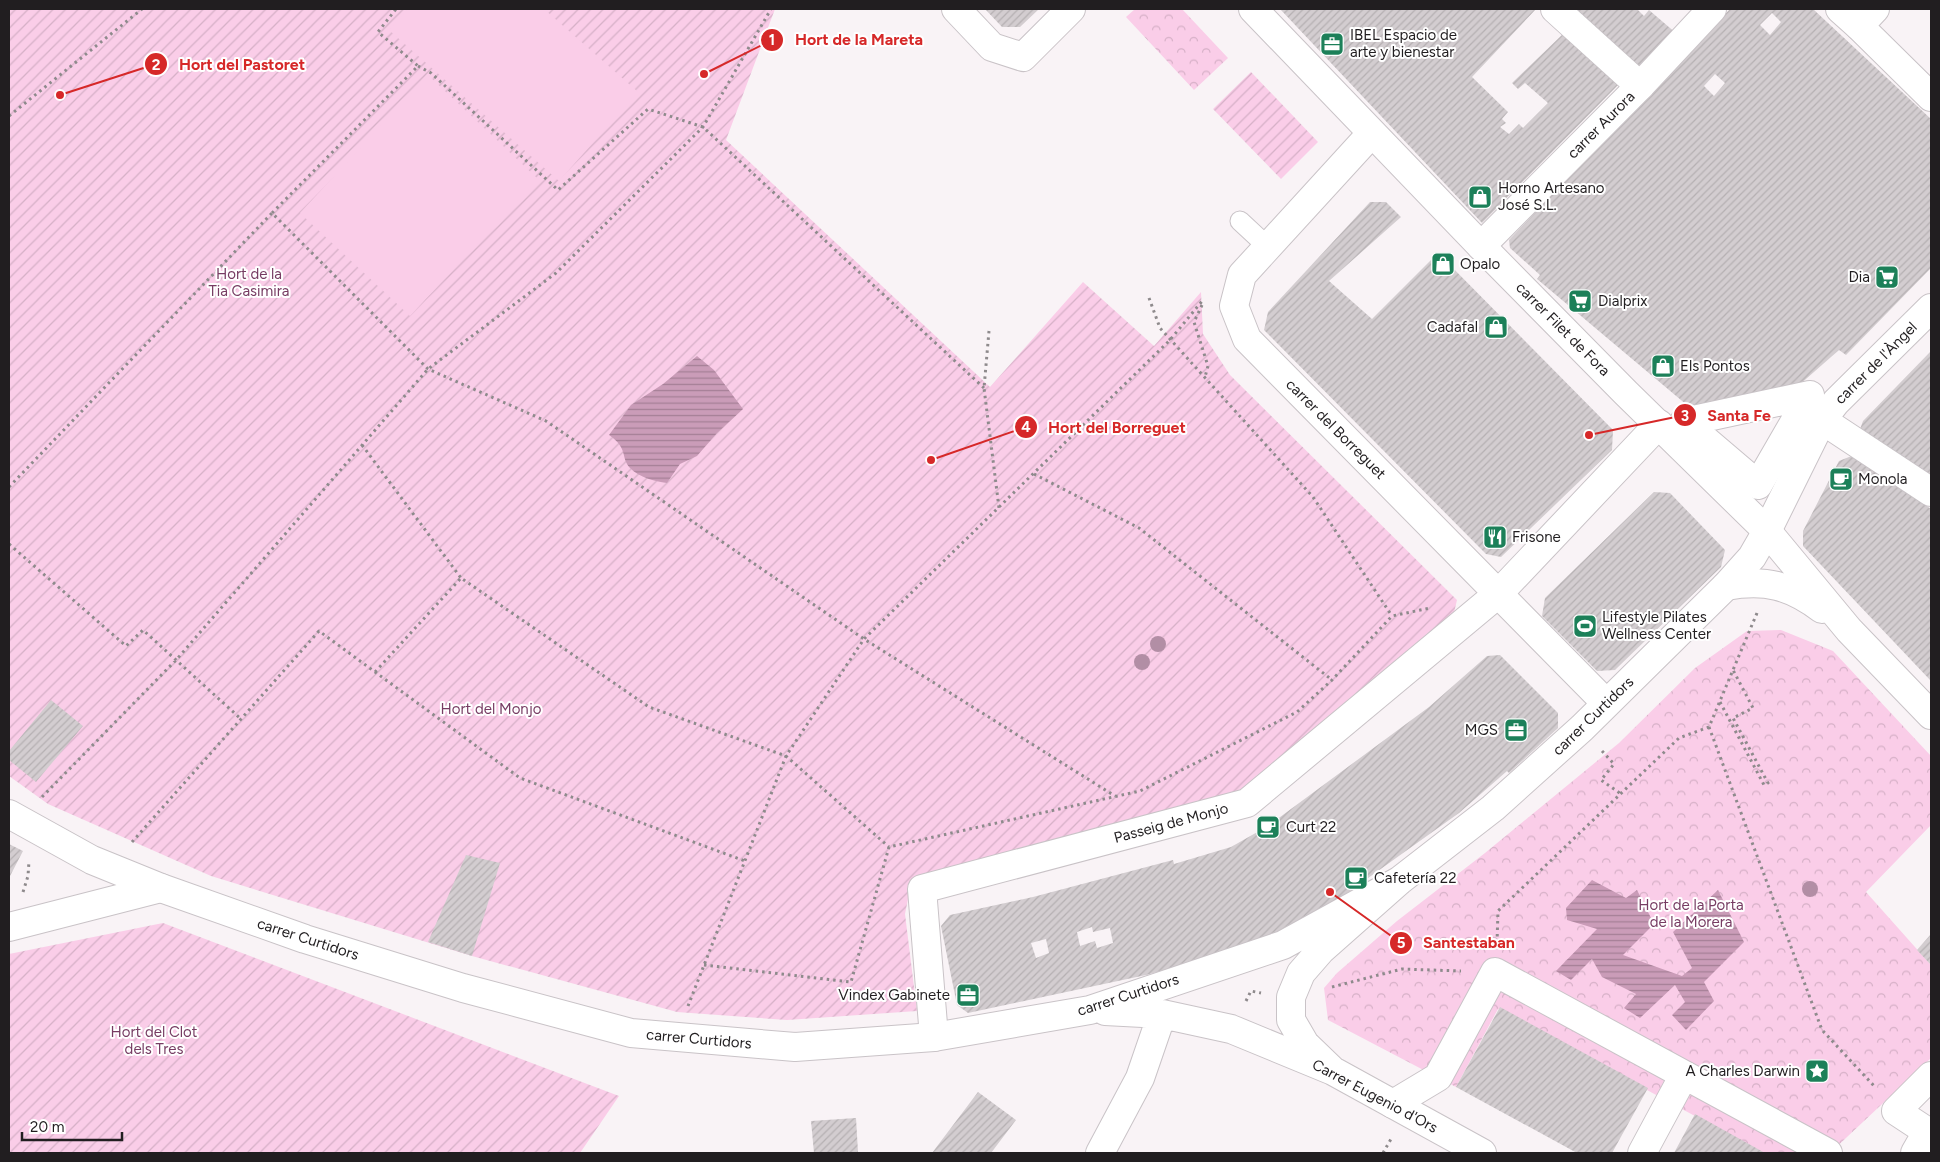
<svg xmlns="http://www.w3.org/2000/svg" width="1940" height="1162" viewBox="0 0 1940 1162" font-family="Figtree,sans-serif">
<defs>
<pattern id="park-crowns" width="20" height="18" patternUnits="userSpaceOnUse" patternTransform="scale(1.25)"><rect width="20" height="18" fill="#facde8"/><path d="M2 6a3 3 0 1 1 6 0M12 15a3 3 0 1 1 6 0" fill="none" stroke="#d6b0c7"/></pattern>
<pattern id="garden-furrows" width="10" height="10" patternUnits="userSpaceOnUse" patternTransform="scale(1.25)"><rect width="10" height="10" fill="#facde8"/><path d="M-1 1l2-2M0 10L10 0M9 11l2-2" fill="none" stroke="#d6b0c7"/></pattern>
<pattern id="water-rules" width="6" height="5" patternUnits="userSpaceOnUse" patternTransform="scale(1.25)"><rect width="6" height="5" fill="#ca9cb8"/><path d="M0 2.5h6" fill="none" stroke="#a47f95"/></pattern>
<pattern id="building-hatch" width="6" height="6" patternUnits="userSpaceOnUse" patternTransform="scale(1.25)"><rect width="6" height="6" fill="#d3cdd0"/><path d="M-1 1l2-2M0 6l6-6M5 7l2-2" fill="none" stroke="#b5b0b2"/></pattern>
</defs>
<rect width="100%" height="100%" fill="#f9f3f6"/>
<!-- park -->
<path fill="url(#park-crowns)" d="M1135,9h47l46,49 -34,32 -68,-73z
M1781,630l52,21 98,105v69l-65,67 65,73v93l-101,95h-67l-265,-144 -42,78 -128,-67 -4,-32 13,-15 60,-52 88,-68 134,-110 76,-75 52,-37z"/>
<!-- garden -->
<path fill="url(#garden-furrows)" d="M9,9h766l-49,131 264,247 93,-105 71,64 47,-54 2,42 27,41 227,225 -5,21 -216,176 -225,66 -72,7 -28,14 -6,30 12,97 -130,9 -110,-8 -205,-56 -261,-80 -163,-72 -39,-28z
M1251,72l67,70 -37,37 -68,-70z
M163,923l456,173 -39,57h-571v-199z"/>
<!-- pitch -->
<path fill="#facde8" d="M408,9h136l94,83 -79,89 -170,-151z
M428,75l110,104 -128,137 -110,-103z"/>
<!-- water -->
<path fill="url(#water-rules)" d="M697,356l17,14 29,39 -26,24 -20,23 -17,8 -13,19c-13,-2 -27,-5 -37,-15 -10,-11 -1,-19 -21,-33l22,-30 32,-21z
M1592,880l34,18 11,-8 17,34 -31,31 59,21 10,-8 -19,-36 45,-42 26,52 -40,40 10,19 -28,29 -14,-15 13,-13 -10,-17 -35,33 -16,-10 12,-14 -34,-17 -10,-18 -21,21 -15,-9 41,-42 -30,-9 -1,-12z"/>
<!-- building -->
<path fill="url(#building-hatch)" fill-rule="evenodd" d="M985,9h54l-19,18h-18z
M1280,9h256l-64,68 36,35 -6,7 4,4 -6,4 9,7 10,-10 4,4 25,-25 -23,-20 -7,6 -6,-6 52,-50 56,50 -138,140z
M1569,9h68l7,7 5,-6 28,24 -36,37z
M1730,9h83l118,110v149l-85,87 -7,-5 -41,36 -104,25 -157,-132 3,-4 -30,-27 -1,-8zM1772,13l9,9 -11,13 -10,-10zM1715,74l10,9 -11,13 -10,-10z
M1370,202h16l15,15 -72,64 43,38 66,-66 175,177 -1,20 -111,107 -15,-3 -222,-224 4,-18z
M1931,351v132l-72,-51 4,-11z
M1854,455l77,54v172l-128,-135v-15l36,-70z
M1654,492l16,1 55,57 -4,17 -106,103 -18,1 -55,-55 3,-18z
M1500,655l58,58v15l-49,45 -2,-2 -48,42 -144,103 -59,29 -110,30 -178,38 -11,-8 -16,-79 9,-11 83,-18 140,-37 1,4 57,-17 37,-21 161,-119 58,-51zM1092,927l1,5 17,-4 3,15 -16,5 -2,-7 -15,5 -3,-14zM1046,939l3,14 -13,5 -5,-15z
M51,700l32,26 -47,56 -27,-22v-9z
M9,844l14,7 -14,27z
M466,855l34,8 -28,93 -44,-14z
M1931,934v31l-14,-15z
M1500,1007l148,81 -36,65h-35l-121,-66z
M978,1092l38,28 -25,33h-59z
M1695,1114l70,39h-91z
M856,1118l2,34 -44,1 -3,-32z"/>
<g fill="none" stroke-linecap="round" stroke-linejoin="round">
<!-- service casing -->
<g stroke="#c9c3c7" stroke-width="21">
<path id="service" d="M1240,221l28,26"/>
</g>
<!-- pedestrian casing -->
<g stroke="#c9c3c7" stroke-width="30">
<path id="pedestrian" d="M1840,9l19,17
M1640,86l72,-77
M1810,395l-52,90 -74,-63z
M9,927l152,-39
M934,1037l-12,-148 325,-86 252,-210 160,-169
M1931,1076l-35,35 35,23
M1393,1104l45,-27 57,-105 333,181
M1642,1153l42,-78
M1915,1153l12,-21"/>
</g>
<!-- minor casing -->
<g stroke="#c9c3c7" stroke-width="30">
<path id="minor" d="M956,9l36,38 31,10 48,-48
M1875,9l-16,17 72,71
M1371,134l-129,141 -8,31 13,33 359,364
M1481,246l159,-160 -85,-77
M1822,420l109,72
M9,814l83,46 69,28 144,51 158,49 168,45 164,14 139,-10 156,-27 193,-65 116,-64
M1105,1011l57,3 69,15 102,42 149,82
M1333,1071l-28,-27 -14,-24v-23l10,-24 20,-23 78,-69 94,-73 89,-80 144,-142 26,-29 15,-26 55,-111 14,-18 95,-94
M1100,1153l40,-75 22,-64"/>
</g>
<!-- tertiary casing -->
<g stroke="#c9c3c7" stroke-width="30">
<path id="tertiary" d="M1253,9l228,237 145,147 141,138 82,99 82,85
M1726,586c39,-7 64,-1 96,23"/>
</g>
<!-- path -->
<path stroke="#8e8a8c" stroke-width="3" stroke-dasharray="2.5 4" stroke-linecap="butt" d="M418,66l13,7 127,117 90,-81 55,18 281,261
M9,116l133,-107
M272,213l146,-147 -40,-34 18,-23
M1149,298l11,30 153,169 79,119
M1202,305l-8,17 14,44 -3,11
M989,331l-5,57 15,120
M362,445l99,133
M1034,474l105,54 193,152
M9,487l263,-274 156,156 118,52 318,218 251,157
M9,544l117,102 17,-16 98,89
M1757,613l-48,114 113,303 54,58
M375,672l86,-94 188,129 137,49 103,91
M1720,702l44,83 4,-2 -35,-65 20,-10 -20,-38
M1602,751l12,13 -13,16 20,14
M42,797l135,-138 251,-290 128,-96 147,-146 68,-118
M132,842l187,-211 201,147 225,83
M23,892l5,-16 1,-15
M1497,943l1,-32 181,-173 30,-11
M704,965l147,17 38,-135 251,-56 157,-79 35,-32 60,-64 38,-8
M1332,987l70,-18 59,2
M1246,1001l5,-10 10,2
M688,1006l98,-250 78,-117 306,-299 33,-40
M1383,1153l8,-14"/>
<!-- service -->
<use href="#service" stroke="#fff" stroke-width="19"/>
<!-- pedestrian -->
<use href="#pedestrian" stroke="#fff" stroke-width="28"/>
<!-- minor -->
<use href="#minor" stroke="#fff" stroke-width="28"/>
<!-- tertiary -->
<use href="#tertiary" stroke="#fff" stroke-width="28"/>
</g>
<!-- trees -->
<g fill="#b28ea5">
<circle cx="1158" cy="644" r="8"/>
<circle cx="1142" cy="662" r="8"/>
<circle cx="1810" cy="889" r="8"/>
</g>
<!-- icons -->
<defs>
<g id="office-square" transform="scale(1.25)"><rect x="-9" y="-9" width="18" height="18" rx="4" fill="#1c8059" stroke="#fff"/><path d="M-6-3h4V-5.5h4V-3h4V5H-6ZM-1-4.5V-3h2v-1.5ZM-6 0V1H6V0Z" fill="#fff"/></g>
<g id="shop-square" transform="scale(1.25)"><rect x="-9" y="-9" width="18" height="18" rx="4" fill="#1c8059" stroke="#fff"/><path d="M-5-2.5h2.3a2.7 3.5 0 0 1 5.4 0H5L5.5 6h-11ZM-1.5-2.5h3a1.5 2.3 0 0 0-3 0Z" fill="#fff"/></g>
<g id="supermarket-square" transform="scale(1.25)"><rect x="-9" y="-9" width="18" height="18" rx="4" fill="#1c8059" stroke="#fff"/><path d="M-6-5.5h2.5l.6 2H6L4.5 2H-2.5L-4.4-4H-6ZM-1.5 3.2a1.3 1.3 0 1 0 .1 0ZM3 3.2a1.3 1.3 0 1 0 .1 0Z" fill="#fff"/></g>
<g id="cafe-square" transform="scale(1.25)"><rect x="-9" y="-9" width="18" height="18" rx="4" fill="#1c8059" stroke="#fff"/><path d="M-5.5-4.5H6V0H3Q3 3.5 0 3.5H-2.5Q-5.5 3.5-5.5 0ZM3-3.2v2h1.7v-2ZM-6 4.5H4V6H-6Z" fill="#fff"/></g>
<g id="restaurant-square" transform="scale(1.25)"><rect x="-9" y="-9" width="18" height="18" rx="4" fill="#1c8059" stroke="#fff"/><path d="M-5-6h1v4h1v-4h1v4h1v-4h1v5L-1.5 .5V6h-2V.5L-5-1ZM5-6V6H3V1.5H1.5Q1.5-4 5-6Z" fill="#fff"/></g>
<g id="stadium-square" transform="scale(1.25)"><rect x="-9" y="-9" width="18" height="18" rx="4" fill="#1c8059" stroke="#fff"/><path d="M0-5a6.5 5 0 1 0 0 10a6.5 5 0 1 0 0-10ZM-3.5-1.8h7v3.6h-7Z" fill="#fff"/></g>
<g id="sight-square" transform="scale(1.25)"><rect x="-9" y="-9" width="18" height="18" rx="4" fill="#1c8059" stroke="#fff"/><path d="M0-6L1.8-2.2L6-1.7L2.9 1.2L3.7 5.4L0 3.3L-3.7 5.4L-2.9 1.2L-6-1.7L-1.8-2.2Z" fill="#fff"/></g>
</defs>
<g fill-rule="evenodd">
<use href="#office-square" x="1332" y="44"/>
<use href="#shop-square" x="1480" y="197"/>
<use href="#shop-square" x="1443" y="264"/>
<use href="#supermarket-square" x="1887" y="277"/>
<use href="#supermarket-square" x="1580" y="301"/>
<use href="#shop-square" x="1496" y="327"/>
<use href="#shop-square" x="1663" y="366"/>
<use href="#cafe-square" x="1841" y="479"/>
<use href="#restaurant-square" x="1495" y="537"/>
<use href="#stadium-square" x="1585" y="626"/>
<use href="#office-square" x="1516" y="730"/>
<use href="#cafe-square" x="1268" y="827"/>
<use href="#cafe-square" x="1356" y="878"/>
<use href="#office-square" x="968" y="995"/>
<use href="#sight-square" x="1817" y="1071"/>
</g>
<g text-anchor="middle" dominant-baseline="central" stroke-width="4" stroke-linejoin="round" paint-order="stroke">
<!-- poi labels -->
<g font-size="15" fill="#211e20" stroke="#fff" text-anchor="start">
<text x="1350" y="35">IBEL Espacio de<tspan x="1350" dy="17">arte y bienestar</tspan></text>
<text x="1498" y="188">Horno Artesano<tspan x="1498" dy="17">José S.L.</tspan></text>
<text x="1460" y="264">Opalo</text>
<text x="1870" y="277" text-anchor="end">Dia</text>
<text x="1598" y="301">Dialprix</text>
<text x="1478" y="327" text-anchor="end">Cadafal</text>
<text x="1680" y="366">Els Pontos</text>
<text x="1858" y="479">Monola</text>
<text x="1512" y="537">Frisone</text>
<text x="1602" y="617">Lifestyle Pilates<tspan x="1602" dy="17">Wellness Center</tspan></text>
<text x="1498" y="730" text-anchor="end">MGS</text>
<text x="1286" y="827">Curt 22</text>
<text x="1374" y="878">Cafetería 22</text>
<text x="950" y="995" text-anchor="end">Vindex Gabinete</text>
<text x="1800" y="1071" text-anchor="end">A Charles Darwin</text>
</g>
<!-- street labels -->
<g font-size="15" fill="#211e20" stroke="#fff">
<text transform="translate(1601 125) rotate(-45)">carrer Aurora</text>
<text transform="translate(1563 329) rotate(45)">carrer Filet de Fora</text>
<text transform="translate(1876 363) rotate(-45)">carrer de l'Àngel</text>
<text transform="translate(1336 429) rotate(45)">carrer del Borreguet</text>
<text transform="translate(1593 716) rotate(-44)">carrer Curtidors</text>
<text transform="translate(1171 823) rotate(-15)">Passeig de Monjo</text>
<text transform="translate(308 939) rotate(18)">carrer Curtidors</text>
<text transform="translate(1128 995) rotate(-18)">carrer Curtidors</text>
<text transform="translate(699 1039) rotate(5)">carrer Curtidors</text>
<text transform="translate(1375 1096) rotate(28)">Carrer Eugenio d'Ors</text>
</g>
<!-- park labels -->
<g font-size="15" fill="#773c63" stroke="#fff">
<text x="249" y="274">Hort de la<tspan x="249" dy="17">Tia Casimira</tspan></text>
<text x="491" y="709">Hort del Monjo</text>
<text x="1691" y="905">Hort de la Porta<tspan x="1691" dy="17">de la Morera</tspan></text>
<text x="154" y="1032">Hort del Clot<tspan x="154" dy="17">dels Tres</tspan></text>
</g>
</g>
<!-- callouts -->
<path fill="none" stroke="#d62828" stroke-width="2" d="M704 74L772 40M60 95L156 64M1589 435L1685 415M931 460L1026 427M1330 892L1401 943"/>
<g fill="#d62828" stroke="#fff" stroke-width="2">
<circle cx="704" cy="74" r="5"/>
<circle cx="60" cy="95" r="5"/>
<circle cx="1589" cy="435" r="5"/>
<circle cx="931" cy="460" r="5"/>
<circle cx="1330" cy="892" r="5"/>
<circle cx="772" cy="40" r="12"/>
<circle cx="156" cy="64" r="12"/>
<circle cx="1685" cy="415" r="12"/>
<circle cx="1026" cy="427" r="12"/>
<circle cx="1401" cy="943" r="12"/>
</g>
<g font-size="15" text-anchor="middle" font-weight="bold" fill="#fff">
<text x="772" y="45">1</text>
<text x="156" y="70">2</text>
<text x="1685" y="421">3</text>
<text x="1026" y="432">4</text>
<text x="1401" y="948">5</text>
</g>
<g font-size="16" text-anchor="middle" font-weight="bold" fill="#d62828" stroke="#fff" stroke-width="4" stroke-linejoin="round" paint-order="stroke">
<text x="859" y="45">Hort de la Mareta</text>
<text x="242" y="70">Hort del Pastoret</text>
<text x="1739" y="421">Santa Fe</text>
<text x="1117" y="433">Hort del Borreguet</text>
<text x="1469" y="948">Santestaban</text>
</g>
<!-- border -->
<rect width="1940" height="1162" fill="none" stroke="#211e20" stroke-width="20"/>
<!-- scale -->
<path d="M22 1132v8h100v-8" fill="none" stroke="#211e20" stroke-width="2.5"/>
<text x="30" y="1132" font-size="15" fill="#211e20" stroke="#ffffff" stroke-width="4" paint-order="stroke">20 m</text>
</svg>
